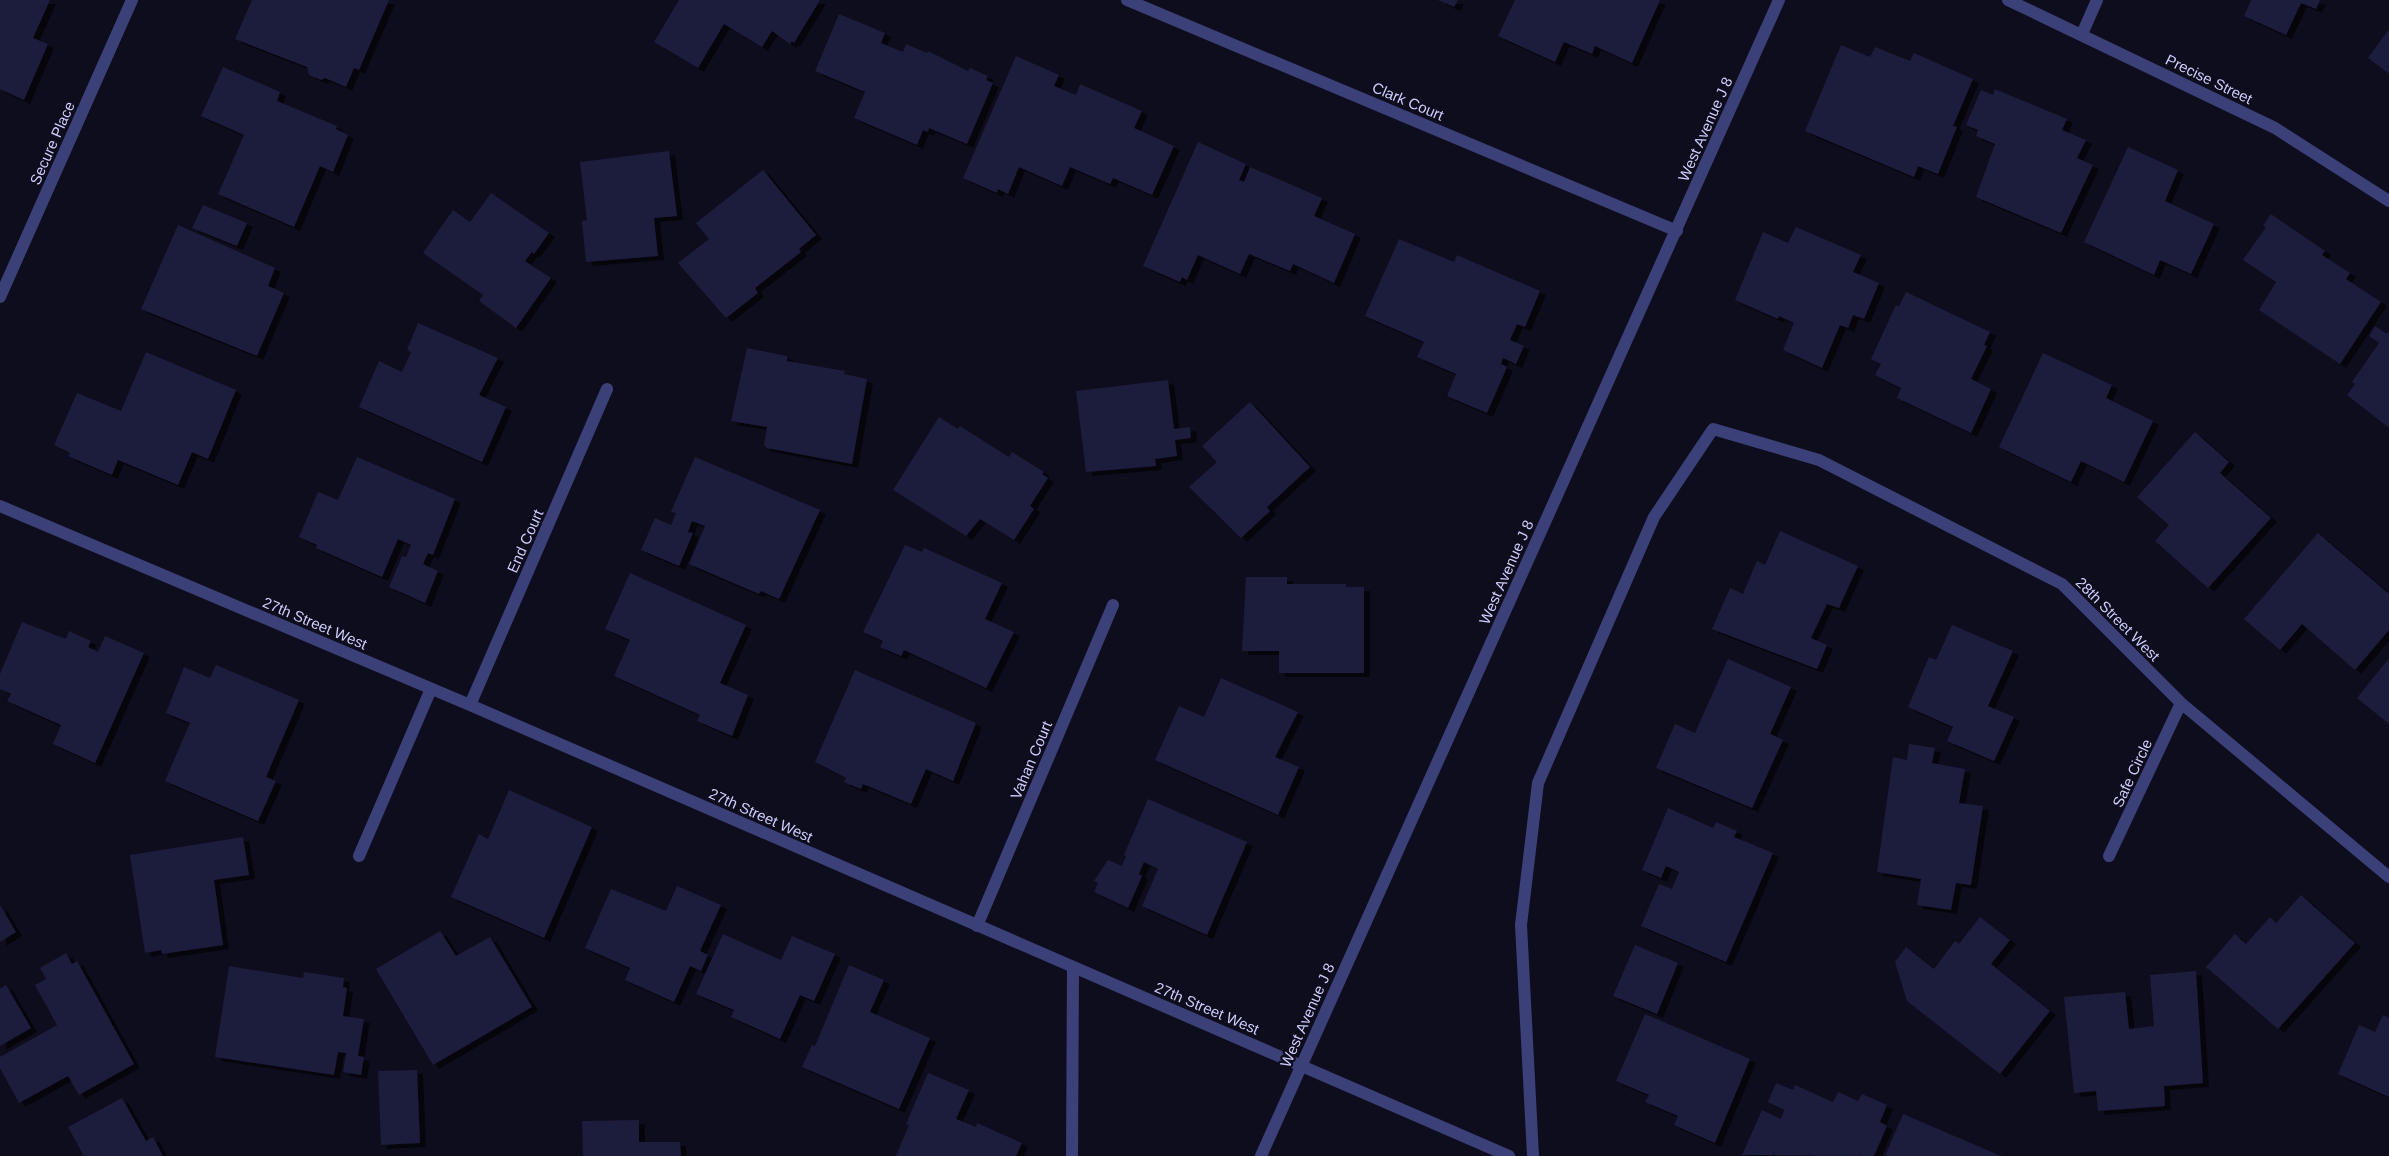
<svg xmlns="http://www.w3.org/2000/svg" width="2389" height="1156" viewBox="0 0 2389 1156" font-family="Helvetica,sans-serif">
<defs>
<filter id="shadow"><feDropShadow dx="6" dy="4" stdDeviation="0" flood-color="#0009"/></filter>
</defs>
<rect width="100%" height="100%" fill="#0e0d1d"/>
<!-- building -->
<path fill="#1e1b3c" filter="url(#shadow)" d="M0,0h50l-17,38 15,6 -24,56 -24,-11z
M252,0h137l-30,70 -5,-2 -8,19 -21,-9 -4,2 -12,-5 -2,-8 -72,-28z
M679,0h141l-26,43 -2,-2 -2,3 -18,-13 -10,16 -38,-23 -26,44 -44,-26z
M1438,0h20l-4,7z
M1515,0h145l-28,63 -37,-17 -3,8 -28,-12 -9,20 -57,-26z
M2251,0h69l-4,9 -15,-6 -15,32 -42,-19z
M839,14l46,19 -4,10 22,9 3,-8 21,9 1,-2 40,20 2,-3 18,8 -2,4 7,3 -26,61 -38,-16 -1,4 -5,-2 -6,15 -63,-27 11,-26 -50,-21z
M2389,29v45l-21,-16z
M1841,45l29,12 5,-10 35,14 4,-8 59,26 -20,47 4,1 -19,47 -20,-8 -4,11 -109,-46z
M1016,56l43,19 -5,11 22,9 4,-11 62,27 -8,17 40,18 -22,49 -39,-17 -3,6 -40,-17 -8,19 -43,-19 -11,27 -10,-5 -1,4 -34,-15z
M223,67l57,25 -3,9 60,25 -1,3 12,6 -15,37 -13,-6 -26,61 -76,-33 26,-59 -43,-19z
M1995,89l72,30 -5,11 24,10 -9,18 16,7 -32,68 -85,-36 19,-53 -19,-8 2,-6 -12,-5 15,-35 12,5z
M1198,142l48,22 -7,16 5,2 6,-15 72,31 -8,18 41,18 -21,49 -41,-19 -3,7 -41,-17 -9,20 -42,-19 -11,25 -5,-3 -2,5 -37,-16z
M2128,147l50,23 -13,31 49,23 -23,50 -31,-14 -6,15 -70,-33z
M669,151l8,65 -23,2 4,38 -72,6 -4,-41 5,-1 -7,-58z
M763,170l53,65 -17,14 2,3 -46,36 3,5 -32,25 -48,-55 31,-24 -13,-16z
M491,193l58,40 -15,21 -2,-2 -7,9 26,17 -35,50 -37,-27 4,-6 -60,-42 30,-43 17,12z
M203,205l44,18 -10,23 -45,-18z
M2271,214l54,37 -3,4 28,18 -4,6 35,23 -41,62 -81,-54 17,-28 -33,-22 23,-33 -3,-1z
M178,225l97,43 -7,18 16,7 -27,63 -116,-47z
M1796,227l65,28 -8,17 26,11 -15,36 -11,-4 -5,13 -8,-3 -18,43 -39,-18 11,-27 -15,-7 -1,3 -43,-19 28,-68 25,11z
M1399,239l55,23 3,-7 83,36 -15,36 -8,-3 -7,16 14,6 -8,18 -13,-6 -2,6 6,3 -20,46 -40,-17 9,-22 -39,-17 7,-15 -59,-26z
M1906,292l84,40 -6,13 3,1 -16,33 20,10 -20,44 -74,-35 4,-10 -26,-13 6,-11 -10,-5 25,-54 3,1z
M418,323l80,35 -19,37 27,12 -24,55 -123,-55 20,-46 23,11 9,-20 -4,-2z
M2375,326l12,8 2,-4v98l-42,-33 8,-11 -3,-2 27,-39 -10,-7z
M747,348l40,8v5l58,10 -1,3 23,5 -15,85 -85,-16 -3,-3 3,-18 -36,-6z
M146,352l90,38 -28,69 -16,-7 -14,33 -60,-25 -6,15 -44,-19 2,-3 -16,-8 23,-52 44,18z
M2043,353l69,32 -6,13 47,23 -29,61 -43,-21 -10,21 -72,-35z
M1168,380l6,49 16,-2 1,11 -16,2 2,16 -22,3 1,7 -70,6 -10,-81z
M1250,402l60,65 -43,40 3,4 -29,27 -52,-51 28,-25 -15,-16z
M939,417l19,12 2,-3 49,31 3,-5 32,20 -2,2 6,4 -18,28 4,3 -20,31 -34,-21 -14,17 -73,-46z
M2195,432l34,30 -9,11 51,45 -63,70 -53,-47 14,-16 -32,-28z
M357,457l98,42 -22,56 -5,-2 -5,11 15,7 -13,32 -36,-16 13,-31 4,1 5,-12 -13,-6 -16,38 -66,-29 1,-3 -18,-8 19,-45 20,8z
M695,457l125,53 -41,89 -18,-8 -2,3 -70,-30 16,-38 -13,-5 -4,11 5,1 -14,33 -38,-16 14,-32 16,7 5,-12 -5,-1z
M1780,531l78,35 -19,42 -12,-4 -16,34 16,7 -10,24 -105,-40 18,-41 13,6 14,-33 8,4z
M2318,533l71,61v36l-34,40 -53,-46 -22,26 -36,-31z
M905,545l17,7 2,-4 78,35 -17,36 29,13 -28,56 -82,-38 -3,6 -21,-9 3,-6 -20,-9z
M630,573l116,52 -26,58 28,12 -16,41 -35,-15 3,-6 -86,-39 16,-36 -25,-11z
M1246,577h41v7h59v3h18v86h-85v-22h-37z
M22,622l44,17 3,-8 22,10 -3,6 10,5 7,-16 39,17 -49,110 -42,-19 8,-19 -54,-24 4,-7 -11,-5v-15z
M1952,625l61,26 -25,55 26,11 -20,44 -47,-20 6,-14 -45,-20 21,-50 7,3z
M2389,658v66l-32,-26z
M1728,659l63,28 -21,47 13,6 -31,68 -96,-40 19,-44 20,9z
M216,665l83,35 -33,77 10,4 -18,40 -93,-40 25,-58 -24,-10 18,-46 26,11z
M855,670l121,53 -23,58 -27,-12 -15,35 -48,-20 -2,5 -17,-7 2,-4 -31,-16z
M1221,678l77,34 -23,45 24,10 -21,48 -123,-55 24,-54 25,11z
M1909,744l26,4 -3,15 33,6 -6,34 24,3 -12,79 -15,-2 -5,27 -34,-5 4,-26 -44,-7 16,-115 14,3z
M509,790l83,37 -48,111 -93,-41 28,-63 9,5z
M1148,799l99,43 -40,93 -65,-29 16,-37 -14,-7 -5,12 3,2 -14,32 -34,-16 4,-9 -4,-2 14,-21 14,6 4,-10 -2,-1z
M1668,808l45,20 3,-6 21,9 -3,6 39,16 -47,109 -85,-36 18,-42 13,5 7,-17 -13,-6 -5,12 -19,-8z
M243,837l6,38 -35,5 9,65 -61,9 -1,-4 -16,3 -15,-98z
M677,886l44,19 -21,46 8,4 -7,16 -11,-5 -16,36 -49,-22 5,-12 -45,-20 26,-59 55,22z
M2301,895l54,48 -77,86 -72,-62 29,-33 11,10 24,-27 6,6z
M0,905l16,27 -16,10z
M1980,917l30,23 -19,24 59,47 -50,63 -93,-73 -12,-39 11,-15 28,22 21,-28 4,3z
M440,931l16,25 34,-19 42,70 -99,58 -57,-96z
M723,934l58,26 11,-24 43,18 -21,47 -14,-6 -20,44 -49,-22 3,-7 -38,-16z
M1635,945l43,18 -21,51 -44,-18z
M66,953l6,11 5,-3 57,103 -55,31 -11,-19 -49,27 -19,-35v-11l57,-32 -22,-40 11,-6 -6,-11z
M849,965l35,15 -14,32 60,26 -31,71 -97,-42 10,-22 3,1z
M229,966l74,12 1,-6 40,6 -1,9 4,1 -4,28 21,3 -6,37 6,1 -3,18 -18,-3 3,-19 -8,-1 -4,23 -119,-18z
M2196,971l7,112 -39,3 1,20 -67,5 -2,-20 -22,2 -10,-96 61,-5 4,37 25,-3 -4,-51z
M6,985l25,43 -31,18v-57z
M1645,1014l105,45 -35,84 -41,-18 4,-9 -33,-14 4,-7 -33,-14z
M2383,1015l6,3v79l-51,-23 21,-49 16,7z
M417,1070l3,73 -39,2 -3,-74z
M928,1073l41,17 -13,29 20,8 1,-4 45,20 -6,13h-120l13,-31 -3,-1z
M1776,1083l17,7 2,-5 38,17 5,-10 20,9 4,-7 25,11 -7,17 7,4 -13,30 -132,-1 20,-45 19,9 3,-9 -16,-8z
M122,1098l24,43 7,-4 10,19h-79l-16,-29z
M1903,1114l98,42h-116z
M639,1120v22h41l1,14h-98l-1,-35z"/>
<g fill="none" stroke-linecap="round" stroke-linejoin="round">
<!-- minor -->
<path stroke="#3c4078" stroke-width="12" d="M1127,0l550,231
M2008,0l267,128 114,73
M2082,34l15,-34
M0,297l132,-297
M0,506l470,199 1039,451
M470,705l137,-316
M359,856l72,-167
M2109,856l72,-153
M977,926l136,-321
M1072,1156l1,-188
M1533,1156l-12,-231 17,-142 116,-266 59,-88 106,31 243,124 119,119 208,174"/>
<!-- tertiary -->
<path stroke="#3c4078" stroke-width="12" d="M1261,1156l518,-1156"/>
</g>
<g text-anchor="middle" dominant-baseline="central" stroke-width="4.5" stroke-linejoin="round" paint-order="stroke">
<!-- street labels -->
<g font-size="15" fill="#cecdfb" stroke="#0e0d1d">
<text transform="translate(2209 79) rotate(26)">Precise Street</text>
<text transform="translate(1408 101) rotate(23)">Clark Court</text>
<text transform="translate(1705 129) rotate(-66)">West Avenue J 8</text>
<text transform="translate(52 143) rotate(-66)">Secure Place</text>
<text transform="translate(525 541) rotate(-66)">End Court</text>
<text transform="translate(1506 572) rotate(-66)">West Avenue J 8</text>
<text transform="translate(2118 619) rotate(45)">28th Street West</text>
<text transform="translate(315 623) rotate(23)">27th Street West</text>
<text transform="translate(1031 760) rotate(-67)">Vahan Court</text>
<text transform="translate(2132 773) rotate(-65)">Safe Circle</text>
<text transform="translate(761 815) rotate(24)">27th Street West</text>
<text transform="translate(1207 1008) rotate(23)">27th Street West</text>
<text transform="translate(1307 1015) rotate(-66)">West Avenue J 8</text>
</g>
</g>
</svg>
